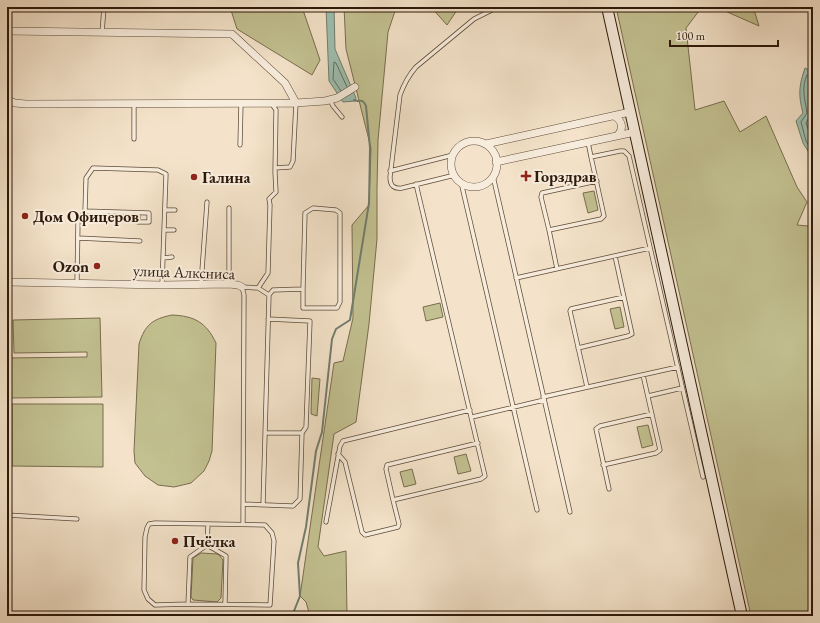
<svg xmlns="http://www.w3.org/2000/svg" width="820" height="623" viewBox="0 0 820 623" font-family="'EB Garamond',serif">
<rect width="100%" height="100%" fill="#f4e3ca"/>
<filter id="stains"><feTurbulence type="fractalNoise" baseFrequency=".005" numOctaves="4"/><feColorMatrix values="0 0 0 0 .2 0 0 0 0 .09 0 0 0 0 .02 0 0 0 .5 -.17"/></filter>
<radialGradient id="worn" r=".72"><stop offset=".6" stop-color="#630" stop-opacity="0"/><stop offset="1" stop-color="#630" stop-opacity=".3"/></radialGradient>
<!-- green -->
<path fill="#c3c191" stroke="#786d4e" d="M230,7h72l18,53 -8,15 -75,-46z
M344,7h52v1l-8,24 -10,108 -1,49v50l-8,85 -13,98 -22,12 -16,113 6,9 22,-5 1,65h-37l-4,-14 -6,-6 34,-233 9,-2 10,-43 -1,-93 17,-20 2,-57 -25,-99z
M431,7h28l-12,18z
M616,7h86l-16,21 9,82 29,-9 16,31 26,-16 31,71 10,15 -10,23 11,1 5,-4v394h-62z
M716,7h33l6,6 4,13z
M594,191l4,19 -10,3 -5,-20z
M440,303l3,14 -17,4 -3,-14z
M620,307l4,20 -9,2 -5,-20z
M172,315c22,1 34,7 44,28l-4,108 -3,10 -5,10 -13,12 -17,4 -16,-2 -13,-9 -10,-13 -1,-12 5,-107c6,-19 13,-25 33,-29z
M100,318l2,79 -94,1 -1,-40 80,-1v-5l-73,1 -1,-33z
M312,378l8,1 -3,37 -6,-2z
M12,404h91v63l-91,-1z
M648,425l5,20 -11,3 -5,-21z
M466,454l5,17 -13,3 -4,-17z
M412,469l4,15 -12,3 -4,-15z
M201,553l17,1 5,6 -2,38 -4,4 -24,-2 -2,-3 2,-39z"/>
<!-- water -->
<path fill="#9dbfb0" stroke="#707d6e" d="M326,7h8l1,42 21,49 -1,3 -12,1 -14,-21z
M805,68l8,4v87l-10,-16 -7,-22 7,-8c-5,-18 -4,-28 2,-45z"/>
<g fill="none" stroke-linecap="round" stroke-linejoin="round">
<!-- shore -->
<path stroke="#646c5d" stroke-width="1" d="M813,75h-6c-6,13 -2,24 0,38l-6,9 5,19 7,11
M813,80l-3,1c-4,11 2,22 1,33l-5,9 7,20
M341,91l-8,-12 1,-17 2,1 11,24"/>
<!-- stream -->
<path stroke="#707d6e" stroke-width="2" d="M292,616l8,-20 -2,-33 8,-36 10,-76 6,-19 10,-93 4,-10 14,-9 19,-117 1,-55 -4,-42c-4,-9 -6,-3 -12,-6"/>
<!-- lane casing -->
<g stroke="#5e4c3a" stroke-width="5">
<path id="lane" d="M102,33l2,-26
M330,100l3,6 9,11
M134,139v-36
M588,142l3,15 29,-6h4l5,5 74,321
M240,145l1,-42
M275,168l15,-1 3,-6 3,-58
M390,171l63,-16
M455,175l-53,13c-8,1 -12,-2 -12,-11l10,-82c4,-11 8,-19 16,-28l58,-48 24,-12
M493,176l77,336
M461,182l76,328
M165,210h10
M85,211l64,2v9h-11v-9
M164,230h10
M549,230l-8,-33 1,-4 55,-12
M78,238l62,3
M163,258l9,-1
M557,269l-8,-39 52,-11 3,-3 -13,-59
M516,278l134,-30
M77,283l1,-62 7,-10 1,-33 7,-10 65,2 8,4 -4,111
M201,284l6,-82
M229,284v-76
M258,288l10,-15 2,-68 -1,-6 7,-7 -1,-20 1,-62 -4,-6
M269,295l4,-5 30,-1 2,-76 8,-5 23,2 4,3v89l-3,6h-34v-19
M578,348l50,-12 4,-2 -17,-78
M587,387l-17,-76 1,-2 4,-1 49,-11
M648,396l34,-8
M543,397l135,-30
M472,417l72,-17
M265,433h37l4,-6 4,-106 -42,-2
M338,454l7,8 17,70 3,3 33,-8 1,-3 -6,-24 88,-21 4,-3 -69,-292
M603,465l53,-12 4,-3 -17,-75
M609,489l-13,-60 4,-3 52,-12
M393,500l-7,-31 1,-4 91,-22
M243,504l50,2 7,-7 2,-66
M7,515l70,4
M326,522l14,-76 3,-5 127,-31
M243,524l1,-229 -2,-8 16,1 11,7 -6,210
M207,545l19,11 -1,48
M188,604l-33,1 -7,-6 -4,-9 1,-53 2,-9 2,-4 6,-1 110,2 7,8 2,8 -4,64 -82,-1 2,-47 17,-12 1,-21"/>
</g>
<!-- street casing -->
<g stroke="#5e4c3a" stroke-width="8">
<path id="street" d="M7,31l225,3 53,49 11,20
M7,100l8,3 11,1 270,-1 29,-2 12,-3 18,-11
M614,116c8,4 10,12 4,19
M451 164a23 23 0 1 1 46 0a23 23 0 1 1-46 0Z
M486,144l144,-32
M496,162l139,-30
M7,282l155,3 67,-1 9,1 4,2"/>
</g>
<!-- secondary casing -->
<g stroke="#2c190a" stroke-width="12">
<path id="secondary" d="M607,7l135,609"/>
</g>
<!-- lane -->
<use href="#lane" stroke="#f8eddd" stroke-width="3.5"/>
<!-- street -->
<use href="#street" stroke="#f8eddd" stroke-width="7"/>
<!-- secondary -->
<use href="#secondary" stroke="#f8eddd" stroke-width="10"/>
</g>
<!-- markers -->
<g fill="#8f2418" stroke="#f8eddd" stroke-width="1.5">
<path d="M524 170h4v4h4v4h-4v4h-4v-4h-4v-4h4z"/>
<circle cx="194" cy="177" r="4"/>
<circle cx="25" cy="216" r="4"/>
<circle cx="97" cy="266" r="4"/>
<circle cx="175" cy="541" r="4"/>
</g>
<g text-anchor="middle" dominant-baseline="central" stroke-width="4" stroke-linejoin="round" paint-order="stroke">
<!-- poi labels -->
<g font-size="16" font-weight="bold" fill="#2c190a" stroke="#f8eddd" text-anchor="start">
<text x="534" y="176">Горздрав</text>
<text x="202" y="177">Галина</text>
<text x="33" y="216">Дом Офицеров</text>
<text x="89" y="266" text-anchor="end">Ozon</text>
<text x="183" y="541">Пчёлка</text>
</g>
<!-- street labels -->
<g font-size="16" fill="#2c190a" stroke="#f8eddd">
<text transform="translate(184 272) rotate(2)">улица Алксниса</text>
</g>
</g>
<!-- margin -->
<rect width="820" height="623" fill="none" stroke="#f4e3ca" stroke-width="24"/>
<rect x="8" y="8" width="804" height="607" fill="none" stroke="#2c190a" stroke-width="2"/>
<rect x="12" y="12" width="796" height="599" fill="none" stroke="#2c190a"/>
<!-- scale -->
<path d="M670 40v6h108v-6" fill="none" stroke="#2c190a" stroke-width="2"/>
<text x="676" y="40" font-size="12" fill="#2c190a" stroke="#f8eddd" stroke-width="3" paint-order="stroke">100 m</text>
<rect width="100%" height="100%" filter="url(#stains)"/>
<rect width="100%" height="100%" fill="url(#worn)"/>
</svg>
